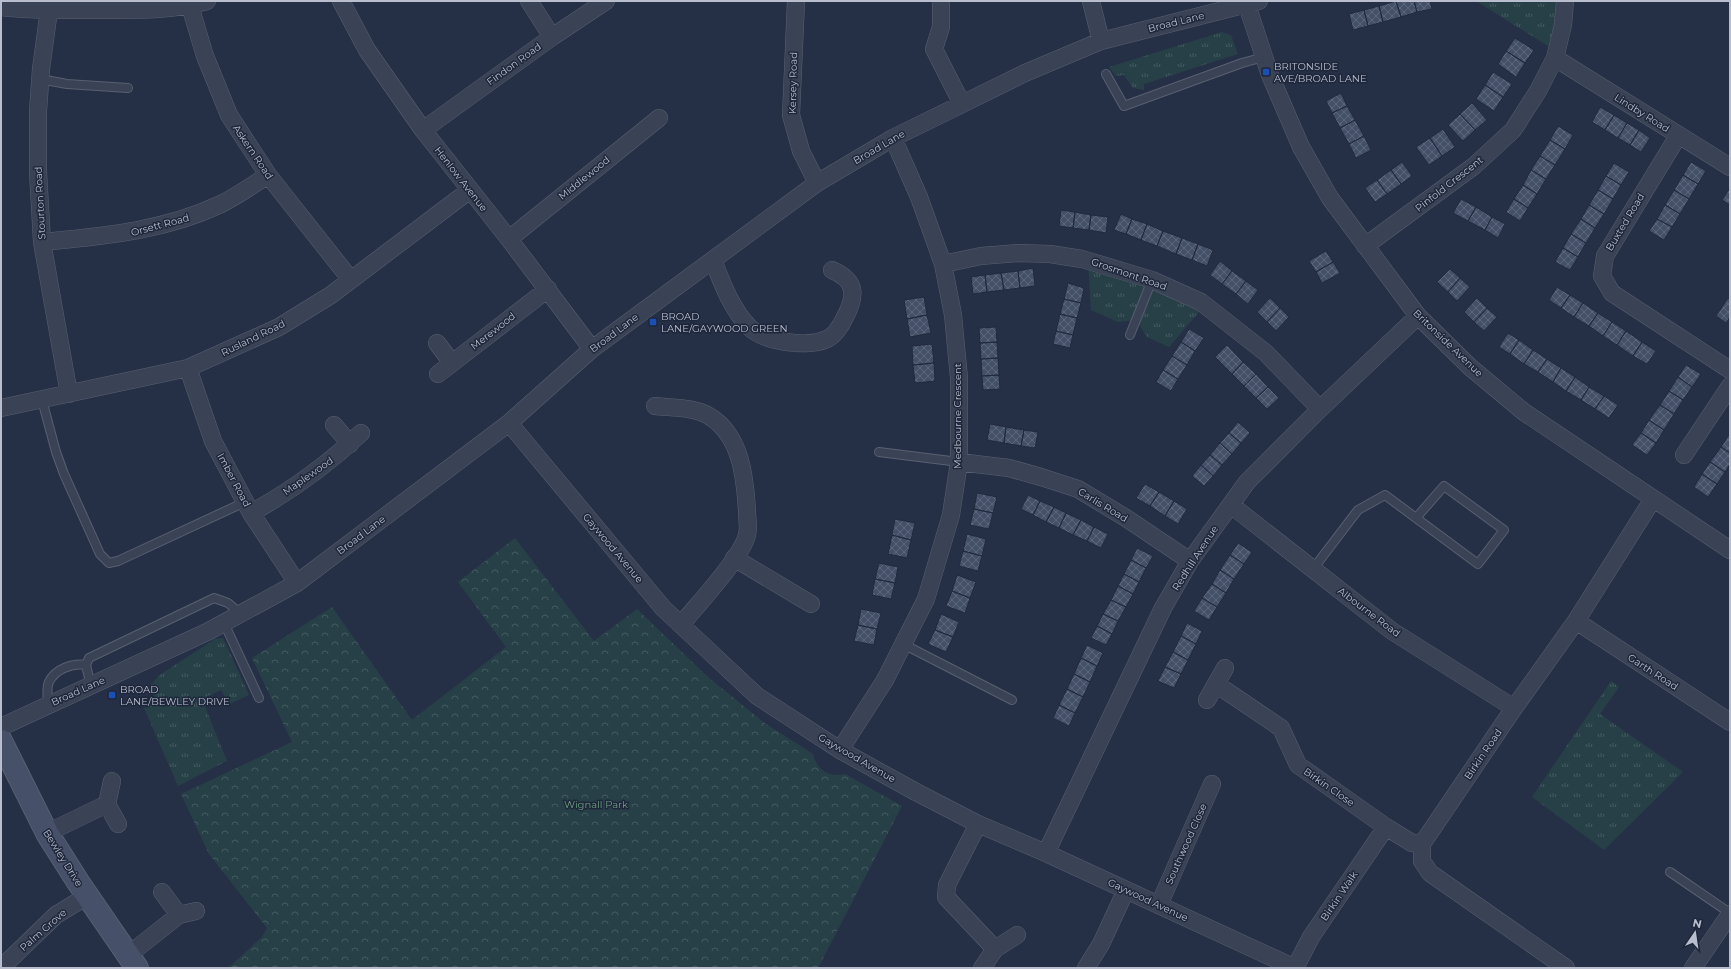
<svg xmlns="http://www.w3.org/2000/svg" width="1731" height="969" viewBox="0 0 1731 969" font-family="Montserrat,sans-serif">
<defs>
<pattern id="grass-tufts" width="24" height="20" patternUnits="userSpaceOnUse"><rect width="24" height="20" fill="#274047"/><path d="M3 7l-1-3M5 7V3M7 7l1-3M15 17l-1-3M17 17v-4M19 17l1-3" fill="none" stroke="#445a60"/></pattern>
<pattern id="park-crowns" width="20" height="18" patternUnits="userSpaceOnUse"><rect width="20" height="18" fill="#274047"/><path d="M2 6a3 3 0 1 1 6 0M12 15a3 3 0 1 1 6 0" fill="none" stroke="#445a60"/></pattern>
<pattern id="building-cross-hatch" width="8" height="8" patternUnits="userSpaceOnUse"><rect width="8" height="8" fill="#444f68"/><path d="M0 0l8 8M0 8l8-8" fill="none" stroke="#5d677c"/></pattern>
</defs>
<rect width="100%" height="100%" fill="#253046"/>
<!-- grass -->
<path fill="url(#grass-tufts)" d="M1476,1h89l-9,50z
M1222,32l9,3 7,19 -94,30v6l-11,-2 -9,-13 -8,1 -7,-9z
M1088,261l117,44 -36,42 -22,-10 -11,-17 -18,2 -27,-12z
M223,638l26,57 -20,9 -8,-14 -19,9 25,62 -49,25 -34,-78 12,-6 -6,-17 11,-11 54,-35z
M1611,681l8,6 -19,27 83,58 -79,78 -72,-53z"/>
<!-- park -->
<path fill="url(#park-crowns)" d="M515,538l79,103 43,-32 71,68 58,47 47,30c3,16 17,24 32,20l57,32 -84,162h-590l34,-31 5,-9 -58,-74 -28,-60 111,-52 -40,-84 80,-51 80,113 94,-73 -48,-65z"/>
<!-- building -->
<path fill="url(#building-cross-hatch)" stroke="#20293d" d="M1396,1l5,16 -18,5 -4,-16z
M1396,1h18l3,11 -16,5z
M1414,1h16l2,8 -15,3z
M1379,6l4,16 -15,4 -4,-16z
M1364,10l4,16 -15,4 -4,-16z
M1515,38l19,12 -9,13 -19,-12z
M1506,51l19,12 -9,14 -18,-13z
M1493,72l19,12 -9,13 -18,-12z
M1485,85l18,12 -9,14 -18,-12z
M1341,93l6,13 -15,7 -6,-12z
M1472,103l15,17 -12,10 -15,-16z
M1347,106l8,14 -15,8 -8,-15z
M1600,107l14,8 -9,15 -13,-8z
M1460,114l15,16 -12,11 -15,-16z
M1614,115l13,8 -9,15 -13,-8z
M1355,120l9,16 -15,8 -9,-16z
M1627,123l12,7 -9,15 -12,-7z
M1558,126l15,9 -8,14 -15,-9z
M1443,129l12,18 -13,9 -12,-18z
M1639,130l11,8 -9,14 -11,-7z
M1364,136l7,14 -15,8 -7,-14z
M1430,138l12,18 -13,9 -13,-18z
M1550,140l15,9 -10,16 -15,-9z
M1540,156l15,9 -9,14 -15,-9z
M1402,162l10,14 -11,8 -10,-14z
M1691,162l15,9 -8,13 -15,-9z
M1614,163l15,9 -8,13 -15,-9z
M1391,170l10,14 -14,10 -10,-14z
M1531,170l15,9 -9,15 -14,-9z
M1683,175l15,9 -9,15 -15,-9z
M1606,176l15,9 -8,14 -15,-9z
M1377,180l10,14 -12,8 -10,-14z
M1523,185l14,9 -9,14 -14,-9z
M1730,188v17l-8,-5z
M1598,190l15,9 -9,15 -15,-9z
M1674,190l15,9 -9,15 -15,-9z
M1461,199l15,8 -8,14 -15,-8z
M1514,199l14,9 -8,13 -14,-9z
M1589,205l15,9 -9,14 -14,-9z
M1665,205l15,9 -8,13 -15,-8z
M1476,207l16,10 -7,13 -17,-9z
M1061,210l14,2 -2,16 -14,-2z
M1075,212l16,3 -2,15 -16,-2z
M1121,214l11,5 -6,15 -12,-4z
M1091,215l17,2 -2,16 -17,-3z
M1492,217l13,7 -7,14 -13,-8z
M1132,219l15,5 -6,16 -15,-6z
M1581,219l14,9 -9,15 -15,-9z
M1657,219l15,8 -8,13 -15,-9z
M1147,224l16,7 -6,15 -16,-6z
M1163,231l19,7 -6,16 -19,-8z
M1571,234l15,9 -8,14 -15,-9z
M1182,238l16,6 -6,16 -16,-6z
M1198,244l15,6 -6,16 -15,-6z
M1563,248l15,9 -8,13 -15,-8z
M1326,251l7,11 -17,10 -7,-11z
M1220,261l12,10 -10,13 -12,-9z
M1333,262l7,11 -18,10 -6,-11z
M1033,268l2,18 -15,2 -2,-17z
M1450,269l10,9 -12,14 -11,-10z
M1018,271l2,17 -16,2 -3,-17z
M1232,271l14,10 -10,13 -14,-10z
M1001,273l3,17 -17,2 -2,-17z
M985,275l2,17 -14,2 -2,-17z
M1460,278l10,9 -13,14 -9,-9z
M1246,281l12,9 -10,14 -12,-10z
M1068,283l16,5 -3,15 -17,-4z
M1557,287l13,8 -9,13 -12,-8z
M1570,295l13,8 -9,14 -13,-9z
M924,297l3,18 -20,4 -3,-19z
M1270,298l10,10 -13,14 -10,-10z
M1477,298l10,10 -13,14 -10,-10z
M1728,298l2,1v18l-4,6 -10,-7z
M1064,299l17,4 -4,15 -17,-4z
M1583,303l15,10 -9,13 -15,-9z
M1280,308l9,9 -13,14 -9,-9z
M1487,308l10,9 -13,14 -10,-9z
M1598,313l14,9 -9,14 -14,-10z
M1060,314l17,4 -4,17 -17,-4z
M927,315l4,18 -21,4 -3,-18z
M1612,322l14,9 -9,14 -14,-9z
M996,327l1,15 -17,1 -1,-15z
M1189,329l15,9 -9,13 -14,-9z
M1056,331l17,4 -3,13 -17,-4z
M1626,331l16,11 -9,14 -16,-11z
M1508,333l11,7 -9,14 -11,-7z
M1519,340l14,10 -9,14 -14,-10z
M997,342l1,16 -17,1 -1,-16z
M1181,342l14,9 -8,14 -15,-9z
M1642,342l14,9 -9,13 -14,-8z
M932,344l2,19 -21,2 -1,-19z
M1227,345l16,17 -11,12 -17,-17z
M1533,350l14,9 -9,13 -14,-8z
M1172,356l15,9 -9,14 -15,-9z
M998,358l1,17 -17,1 -1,-17z
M1547,359l14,9 -8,14 -15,-10z
M1243,362l13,12 -12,12 -12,-12z
M934,363l1,18 -20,2 -2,-18z
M1686,365l15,9 -9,13 -14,-10z
M1561,368l14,9 -9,14 -13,-9z
M1163,370l15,9 -7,12 -15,-9z
M1256,374l12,13 -12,11 -12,-12z
M999,375l1,14 -17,1 -1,-14z
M1575,377l14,10 -8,13 -15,-9z
M1678,377l14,10 -9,13 -14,-9z
M1268,387l11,11 -12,11 -11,-11z
M1589,387l15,9 -9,13 -14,-9z
M1669,391l14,9 -9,14 -14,-9z
M1604,396l14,9 -9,13 -14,-9z
M1660,405l14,9 -10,16 -15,-10z
M1649,420l15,10 -8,13 -15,-10z
M1238,422l12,11 -9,10 -12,-10z
M990,424l16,3 -2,16 -17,-3z
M1006,427l18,3 -3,16 -17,-3z
M1024,430l14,2 -3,16 -14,-2z
M1229,433l12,10 -9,11 -12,-11z
M1641,433l15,10 -9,12 -15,-10z
M1730,433v20l-9,-6z
M1220,443l12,11 -10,11 -12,-10z
M1721,447l9,6v11l-5,8 -15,-10z
M1210,455l12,10 -9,11 -12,-11z
M1710,462l15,10 -8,12 -15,-10z
M1201,465l12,11 -9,10 -12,-10z
M1702,474l15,10 -9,13 -14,-10z
M1145,484l14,8 -9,14 -14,-8z
M1159,492l15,9 -9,15 -15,-10z
M977,493l20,4 -4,16 -19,-4z
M1028,495l12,6 -7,14 -12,-6z
M1040,501l14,6 -8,15 -13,-7z
M1174,501l13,8 -9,15 -13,-8z
M1054,507l12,6 -7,15 -13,-6z
M974,509l19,4 -4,16 -19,-4z
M1066,513l15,7 -8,15 -14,-7z
M895,519l20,4 -4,17 -19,-5z
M1081,520l13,7 -7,14 -14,-6z
M1094,527l14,7 -7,14 -14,-7z
M967,534l19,5 -4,17 -19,-5z
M892,535l19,5 -4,18 -19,-4z
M1238,543l14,9 -8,12 -14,-9z
M1137,548l16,8 -7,12 -15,-8z
M963,551l19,5 -4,15 -19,-5z
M1230,555l14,9 -10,15 -14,-9z
M1131,560l15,8 -7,14 -15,-8z
M879,563l19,4 -3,16 -20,-4z
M1220,570l14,9 -8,14 -14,-9z
M1124,574l15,8 -6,12 -15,-8z
M957,575l19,7 -6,16 -18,-7z
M875,579l20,4 -4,16 -19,-4z
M1212,584l14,9 -9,14 -15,-9z
M1118,586l15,8 -7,13 -15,-7z
M952,591l18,7 -5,15 -19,-7z
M1202,598l15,9 -8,13 -15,-9z
M1111,600l15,7 -8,14 -15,-7z
M861,609l20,4 -4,16 -19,-4z
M941,614l18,8 -6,15 -18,-7z
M1103,614l15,7 -6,13 -15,-8z
M1187,623l15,8 -6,13 -15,-8z
M858,625l19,4 -3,16 -20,-4z
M1097,626l15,8 -6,11 -15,-7z
M935,630l18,7 -7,15 -18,-8z
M1181,636l15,8 -8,16 -15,-8z
M1087,645l16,8 -6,13 -16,-8z
M1173,652l15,8 -7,14 -16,-7z
M1081,658l16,8 -7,16 -16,-8z
M1165,667l16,7 -7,14 -16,-7z
M1074,674l16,8 -7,15 -16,-8z
M1067,689l16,8 -8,16 -16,-8z
M1059,705l16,8 -6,13 -16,-8z"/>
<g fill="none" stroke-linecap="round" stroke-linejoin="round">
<!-- lane casing -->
<g stroke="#586072" stroke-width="10">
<path id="lane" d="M1106,74l18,32 118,-43 22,-6
M40,79l27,5 61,4
M1130,335l22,-55
M42,400l14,52 8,22 36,80 9,9 9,-2 127,-59
M879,452l80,10
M1313,569l45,-59 27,-15 93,69 26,-34 -60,-44 -28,32
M224,623l35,75
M903,644l109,56
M91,686l-5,-21 3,-7 125,-60 14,5 13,11
M48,705c0,-7 -2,-17 1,-23 6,-13 23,-19 37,-17
M1670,872l60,41"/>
</g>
<!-- street casing -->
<g stroke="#586072" stroke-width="18">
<path id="street" d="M341,1l26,49 56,80 86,109 83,110
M529,1l23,36
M796,1l-5,114 10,36 16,32
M941,1v26l-7,22 28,55
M1091,1l10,40
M1247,5l23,70 31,72 29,51 88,118 52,51 54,45 206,138
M190,6l15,50 24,59 39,60 83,105
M1,7c32,4 65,3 97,3 36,0 74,1 109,-9
M49,10l-8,59 -3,42v61l4,70 27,152
M1555,58l175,109
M423,130l129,-93 54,-36
M1678,136l-73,120 -3,20 10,17 118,77
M509,239l150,-121
M42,242c62,-6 122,-11 179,-38 16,-8 32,-19 47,-29
M1365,246l109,-80 39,-36 25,-39 17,-33 8,-33 2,-24
M713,260c9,23 18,48 36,67 15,15 58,21 78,12 7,-3 14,-13 17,-20 12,-22 14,-38 -12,-49
M943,264l38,-8 38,-3 31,1 32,5 70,21 49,22 65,51 54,56
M437,343l15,20
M188,368l25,73 38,72 46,70
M438,374l110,-85
M655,406c17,2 40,1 54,10 32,19 36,61 38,95 0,7 2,17 0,24 -5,22 -50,70 -66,90
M1,408l187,-40 91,-41 52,-32 139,-105
M509,423l154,185 94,88 83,54 76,42 62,32 68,29 249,115
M334,425l16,19
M1684,455l46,-69
M959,462l50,6 32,9 37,12 48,29 64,43
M1231,505l161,126 122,77
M251,513c40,-22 77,-49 110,-80
M734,558l77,46
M1576,621l154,101
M1216,684l65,44 17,37 88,62 26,16 10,1
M1207,700l18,-32
M1,727l206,-95 90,-49 212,-160 83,-74 225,-166 76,-45 132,-65 76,-32 158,-40
M840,750l45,-70 41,-81 25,-84 8,-53v-84l-6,-63 -10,-51 -24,-67 -26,-59
M112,781l-5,23 11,20
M978,824l-31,61 -1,12 49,52
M47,833l60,-29
M1046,853l117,-245 27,-47 57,-79 73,-73 98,-93
M162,892l17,23
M1159,905l53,-121
M127,956l52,-41 17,-4
M1,968l55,-53 31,-19
M982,968l13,-19 22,-14
M1086,968l15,-24 25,-54
M1295,968l16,-31 75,-110
M1566,968l-136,-95 -8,-12v-17l92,-136 62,-87 77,-122
M1693,968l37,-54"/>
</g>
<!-- secondary casing -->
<g stroke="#586072" stroke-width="24">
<path id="secondary" d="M1,741l46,92 31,49 59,86"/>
</g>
<!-- lane -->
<use href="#lane" stroke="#3a4255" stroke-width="8"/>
<!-- street -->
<use href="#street" stroke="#3a4255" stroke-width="17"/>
<!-- secondary -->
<use href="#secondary" stroke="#475069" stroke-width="22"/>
</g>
<!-- markers -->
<g fill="#1a4fb4" stroke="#1e273b" stroke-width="1.5">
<rect x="1262" y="68" width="8" height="8" rx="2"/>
<rect x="649" y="318" width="8" height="8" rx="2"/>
<rect x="108" y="691" width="8" height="8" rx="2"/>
</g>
<g text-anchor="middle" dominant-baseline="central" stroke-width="3" stroke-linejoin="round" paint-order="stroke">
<!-- street labels -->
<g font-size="10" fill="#b8bece" stroke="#1e273b">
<text transform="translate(1176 22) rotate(-14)">Broad Lane</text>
<text transform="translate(514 64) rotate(-36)">Findon Road</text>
<text transform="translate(793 83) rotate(-89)">Kersey Road</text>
<text transform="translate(1642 113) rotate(32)">Lindby Road</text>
<text transform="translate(879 147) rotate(-30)">Broad Lane</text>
<text transform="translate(253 152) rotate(56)">Askern Road</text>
<text transform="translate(584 178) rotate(-39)">Middlewood</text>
<text transform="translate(461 179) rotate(52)">Henlow Avenue</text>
<text transform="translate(1449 184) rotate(-38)">Pinfold Crescent</text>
<text transform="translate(40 203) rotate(-93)">Stourton Road</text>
<text transform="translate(1625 222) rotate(-59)">Buxted Road</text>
<text transform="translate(160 225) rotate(-15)">Orsett Road</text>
<text transform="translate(1129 274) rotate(19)">Grosmont Road</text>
<text transform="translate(493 331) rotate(-38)">Merewood</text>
<text transform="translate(614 333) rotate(-37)">Broad Lane</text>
<text transform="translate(253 338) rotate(-26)">Rusland Road</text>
<text transform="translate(1448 343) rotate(44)">Britonside Avenue</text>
<text transform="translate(957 416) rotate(-90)">Medbourne Crescent</text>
<text transform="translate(308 476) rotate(-35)">Maplewood</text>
<text transform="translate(234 480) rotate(62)">Imber Road</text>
<text transform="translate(1103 505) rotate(31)">Carlis Road</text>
<text transform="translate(361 535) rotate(-37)">Broad Lane</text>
<text transform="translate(613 548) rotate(50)">Gaywood Avenue</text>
<text transform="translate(1195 558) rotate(-57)">Redhill Avenue</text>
<text transform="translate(1369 612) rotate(37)">Albourne Road</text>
<text transform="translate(1653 672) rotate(33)">Garth Road</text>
<text transform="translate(78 691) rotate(-24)">Broad Lane</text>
<text transform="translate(1483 754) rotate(-56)">Birkin Road</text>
<text transform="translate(857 758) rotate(30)">Gaywood Avenue</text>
<text transform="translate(1329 787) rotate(35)">Birkin Close</text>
<text transform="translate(1186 844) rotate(-66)">Southwood Close</text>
<text transform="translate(63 858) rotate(58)">Bewley Drive</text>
<text transform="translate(1339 896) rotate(-56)">Birkin Walk</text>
<text transform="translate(1148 900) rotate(25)">Gaywood Avenue</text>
<text transform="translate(43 930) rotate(-41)">Palm Grove</text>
</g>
<!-- poi labels -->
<g font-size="10" fill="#b8bece" stroke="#1e273b" text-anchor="start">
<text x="1274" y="66">BRITONSIDE<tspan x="1274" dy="12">AVE/BROAD LANE</tspan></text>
<text x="661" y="316">BROAD<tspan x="661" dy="12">LANE/GAYWOOD GREEN</tspan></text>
<text x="120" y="689">BROAD<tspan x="120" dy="12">LANE/BEWLEY DRIVE</tspan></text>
</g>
<!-- park labels -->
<g font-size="10" fill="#6da17e" stroke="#1e273b">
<text x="596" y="804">Wignall Park</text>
</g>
</g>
<!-- border -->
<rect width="1731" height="969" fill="none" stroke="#b8bece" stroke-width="4"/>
<!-- north arrow -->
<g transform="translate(1695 933) rotate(13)" stroke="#1e273b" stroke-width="3" paint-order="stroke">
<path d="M0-3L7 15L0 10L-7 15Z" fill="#b8bece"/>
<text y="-6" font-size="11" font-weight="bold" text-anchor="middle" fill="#b8bece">N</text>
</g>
</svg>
